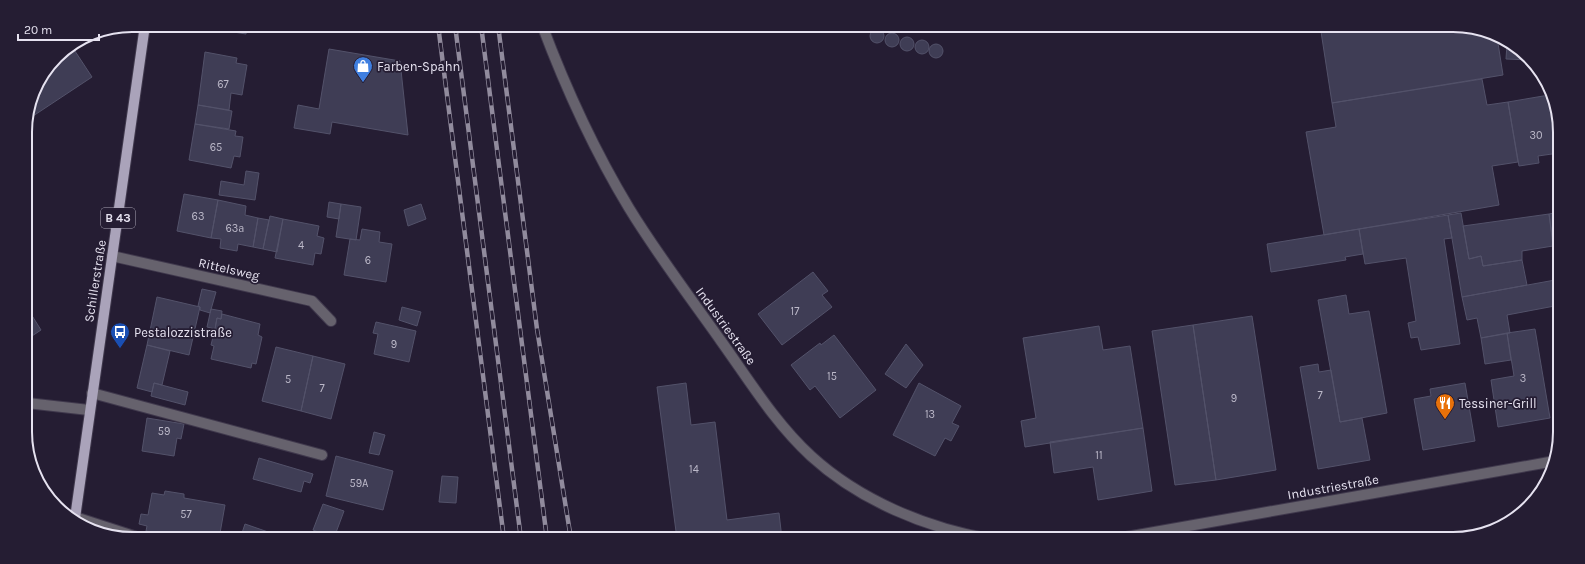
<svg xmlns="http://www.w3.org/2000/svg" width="1585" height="564" viewBox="0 0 1585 564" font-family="Karla,sans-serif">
<rect width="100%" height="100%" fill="#251d33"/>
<!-- building -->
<path fill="#3f3d55" stroke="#53526a" d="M209,25h44v2l-6,-1 -1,8 -37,-6z
M937,25h13l-1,3z
M1320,25h133l34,6 10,6 6,38 -171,28z
M870 36a7 7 0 1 1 14 0a7 7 0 1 1-14 0Z
M885 40a7 7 0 1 1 14 0a7 7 0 1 1-14 0Z
M900 44a7 7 0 1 1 14 0a7 7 0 1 1-14 0Z
M915 47a7 7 0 1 1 14 0a7 7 0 1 1-14 0Z
M929 51a7 7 0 1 1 14 0a7 7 0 1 1-14 0Z
M1507,44l24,16 -25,-1z
M71,45l21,32 -65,43 9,-36 25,-32z
M329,49l71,12 8,74 -76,-13 -2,12 -36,-6 4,-23 21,4z
M205,52l32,6 -1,5 11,2 -5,30 -11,-2 -2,17 -31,-5z
M1482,79l5,26 21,-3 10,60 -26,4 7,39 -175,30 -18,-103 30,-5 -4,-24z
M1549,95l10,23v35l-21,3 1,7 -20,3 -11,-64z
M198,105l34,6 -3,18 -34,-5z
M195,124l41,7 -1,5 8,1 -3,20 -6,-1 -3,12 -42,-8z
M246,171l13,2 -4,27 -36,-5 2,-14 23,4z
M184,194l34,6 -7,38 -34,-7z
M218,200l28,6 -1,9 13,3 -5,29 -15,-3 -1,7 -17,-3 1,-9 -10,-1z
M329,202l12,2 -2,15 -12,-2z
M341,204l20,3 -5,33 -20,-3z
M421,204l5,15 -18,7 -4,-16z
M1559,212v50h-3l-7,-48z
M1461,213l8,46 12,-3 2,10 39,-6 5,25 -65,12 -14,-82z
M1549,214l4,32 -31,5v9l-39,6 -2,-10 -12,3 -6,-33z
M1448,215l4,23 -8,1 16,105 -39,6 -3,-13 -7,1 -3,-15 8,-2 -10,-63 -41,6 -6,-35z
M270,216l13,3 -6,33 -14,-3z
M258,218l11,2 -6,29 -10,-2z
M283,219l36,7 -2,10 7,2 -3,16 -6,-1 -2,12 -38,-7z
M362,229l18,3 -1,10 13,2 -6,38 -42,-7 6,-36 10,1z
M1359,229l4,25 -18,3 1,3 -75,12 -4,-28z
M813,272l15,19 -6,4 10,12 -50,38 -24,-31z
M1560,279v26l-5,-25z
M1555,280l5,25 -53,10 3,18 -29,5 -4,-20 -10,2 -5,-23z
M202,289l14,3 -6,21 -10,-3v-3l-2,-1z
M1346,295l3,19 20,-3 18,102 -47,9 -22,-122z
M157,297l43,10 -11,48 -42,-10z
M26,306l15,24 -15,10z
M402,307l19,5 -4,14 -18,-6z
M211,309l11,2 -1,8 -4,-1 -2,11 -8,-2z
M222,314l38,10 -2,11 4,2 -6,27 -4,-1 -1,5 -40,-9 3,-13 -3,-1 4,-16 2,-11 4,1z
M1252,316l24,154 -60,10 -23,-155z
M376,322l40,9 -7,31 -35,-8 4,-20 -5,-1z
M1193,325l23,155 -41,5 -23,-154z
M1099,326l4,24 27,-4 13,82 -118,19 -4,-26 15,-3 -13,-80z
M1535,329l15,89 -52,9 -7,-47 23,-4 -7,-43z
M1507,333l4,27 -26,4 -4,-26z
M834,335l42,55 -36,28 -25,-32 -5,4 -19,-25 29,-22 1,2z
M906,344l17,21 -17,23 -21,-14z
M147,345l23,6 -8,34 -8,-2 -2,9 -15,-4z
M276,347l37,9 -12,55 -39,-10z
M313,356l32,8 -14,55 -30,-8z
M1318,364l1,8 12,-2 9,52 22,-4 8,42 -52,9 -18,-102z
M154,383l34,9 -3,13 -34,-9z
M686,383l5,42 24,-3 12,98 52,-7 3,26h-105l-20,-152z
M919,383l42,23 -9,17 7,3 -8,15 -6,-3 -10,18 -42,-21z
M1465,383l10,58 -52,9 -9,-51 17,-3 -1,-7z
M147,418l37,6 -3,15 -4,-1 -3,18 -32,-5z
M1143,428l9,63 -54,9 -5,-33 -39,6 -4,-31z
M374,432l11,3 -6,20 -10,-2z
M336,456l57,15 -10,39 -57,-14z
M259,458l54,16 -3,9 -6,-2 -3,11 -48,-13z
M442,476l16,1 -2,26 -17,-1z
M165,491l19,3v4l41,7 -6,34h-26l-47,-8 1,-5 -8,-2 2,-10 7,1 4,-22 12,2z
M323,504l21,7 -10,27 -21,-8z
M245,524l26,9 -1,6h-30z
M1435,533l1,6h-43z"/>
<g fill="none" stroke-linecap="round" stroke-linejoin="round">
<!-- minor casing -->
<g stroke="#40394d" stroke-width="12">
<path id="minor" d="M542,25c24,64 52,125 87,183 28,46 61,89 92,133 28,39 54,82 90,115 48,44 115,72 179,83
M112,256l200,45 19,20
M92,393l230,62
M27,403l62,7
M75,517l68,22
M1115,539l440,-78"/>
</g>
<!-- major casing -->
<g stroke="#40394d" stroke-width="12">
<path id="major" d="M75,518l70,-493"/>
</g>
<!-- minor -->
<use href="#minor" stroke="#66626d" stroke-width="10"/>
<!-- major -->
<use href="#major" stroke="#aaa3ba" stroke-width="10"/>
<!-- rail casing -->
<g stroke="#918b9d" stroke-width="4.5">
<path id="rail" d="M438,25l66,514
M455,25l66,514
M481,25l66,514
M498,25l39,304 34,210"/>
</g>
<!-- rail -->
<use href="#rail" stroke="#251d33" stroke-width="3" stroke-dasharray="9" stroke-linecap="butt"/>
</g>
<!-- icons -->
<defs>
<g id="shop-pin" transform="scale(1)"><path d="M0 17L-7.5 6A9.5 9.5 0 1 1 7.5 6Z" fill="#3f7fe0" stroke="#251d33"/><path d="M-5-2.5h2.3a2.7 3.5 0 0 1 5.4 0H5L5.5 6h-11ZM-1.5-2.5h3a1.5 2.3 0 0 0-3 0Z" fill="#fff"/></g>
<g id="bus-pin" transform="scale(1)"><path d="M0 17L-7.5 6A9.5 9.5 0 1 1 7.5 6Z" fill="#1a4fb4" stroke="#251d33"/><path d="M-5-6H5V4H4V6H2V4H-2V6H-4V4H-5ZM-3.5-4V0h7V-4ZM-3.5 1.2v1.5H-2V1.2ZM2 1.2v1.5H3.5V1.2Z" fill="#fff"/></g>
<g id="restaurant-pin" transform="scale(1)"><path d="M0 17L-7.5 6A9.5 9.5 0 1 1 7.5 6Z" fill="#e8710a" stroke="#251d33"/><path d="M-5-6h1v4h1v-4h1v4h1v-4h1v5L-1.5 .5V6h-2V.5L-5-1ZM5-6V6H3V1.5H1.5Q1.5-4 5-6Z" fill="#fff"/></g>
</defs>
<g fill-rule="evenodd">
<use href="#shop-pin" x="363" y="66"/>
<use href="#bus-pin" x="120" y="332"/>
<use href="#restaurant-pin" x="1445" y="403"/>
</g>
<g text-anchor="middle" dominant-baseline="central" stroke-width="3.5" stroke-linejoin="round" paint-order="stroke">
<!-- number labels -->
<g font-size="11" fill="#bcb9c9">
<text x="223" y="84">67</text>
<text x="1536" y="135">30</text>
<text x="216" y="147">65</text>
<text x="198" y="216">63</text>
<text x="235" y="228">63a</text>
<text x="301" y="245">4</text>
<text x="368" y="260">6</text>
<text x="795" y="311">17</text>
<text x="394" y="344">9</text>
<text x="832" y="376">15</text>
<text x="1523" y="378">3</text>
<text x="288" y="379">5</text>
<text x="322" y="388">7</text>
<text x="1320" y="395">7</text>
<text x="1234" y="398">9</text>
<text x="930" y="414">13</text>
<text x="164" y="431">59</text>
<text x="1099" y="455">11</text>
<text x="694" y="469">14</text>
<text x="359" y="483">59A</text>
<text x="186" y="514">57</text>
</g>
<!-- shield labels -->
<rect fill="#251d33" stroke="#aca7b7" stroke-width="1" x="101" y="208" width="34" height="20" rx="3"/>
<g font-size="12" font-weight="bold" fill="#e6e2f0">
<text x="118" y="218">B 43</text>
</g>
<!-- poi labels -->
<g font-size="13" fill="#e6e2f0" stroke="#251d33" text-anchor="start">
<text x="377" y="66">Farben-Spahn</text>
<text x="134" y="332">Pestalozzistraße</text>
<text x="1459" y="403">Tessiner-Grill</text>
</g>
<!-- street labels -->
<g font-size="13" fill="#e6e2f0" stroke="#251d33">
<text transform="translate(229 269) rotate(13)">Rittelsweg</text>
<text transform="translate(95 281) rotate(-81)">Schillerstraße</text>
<text transform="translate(726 326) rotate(54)">Industriestraße</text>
<text transform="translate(1333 487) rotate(-10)">Industriestraße</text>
</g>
</g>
<!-- crop -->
<path d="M0 0H1585V564H0ZM132 32H1453A100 100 0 0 1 1553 132V432A100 100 0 0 1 1453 532H132A100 100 0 0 1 32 432V132A100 100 0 0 1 132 32Z" fill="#251d33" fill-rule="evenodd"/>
<path fill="none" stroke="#e6e2f0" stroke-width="2" d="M132 32H1453A100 100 0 0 1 1553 132V432A100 100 0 0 1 1453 532H132A100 100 0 0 1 32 432V132A100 100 0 0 1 132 32Z"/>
<!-- scale -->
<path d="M18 34v6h81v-6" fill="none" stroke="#e6e2f0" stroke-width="2"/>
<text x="24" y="34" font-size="12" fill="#e6e2f0" stroke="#251d33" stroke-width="3" paint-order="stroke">20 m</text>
</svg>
